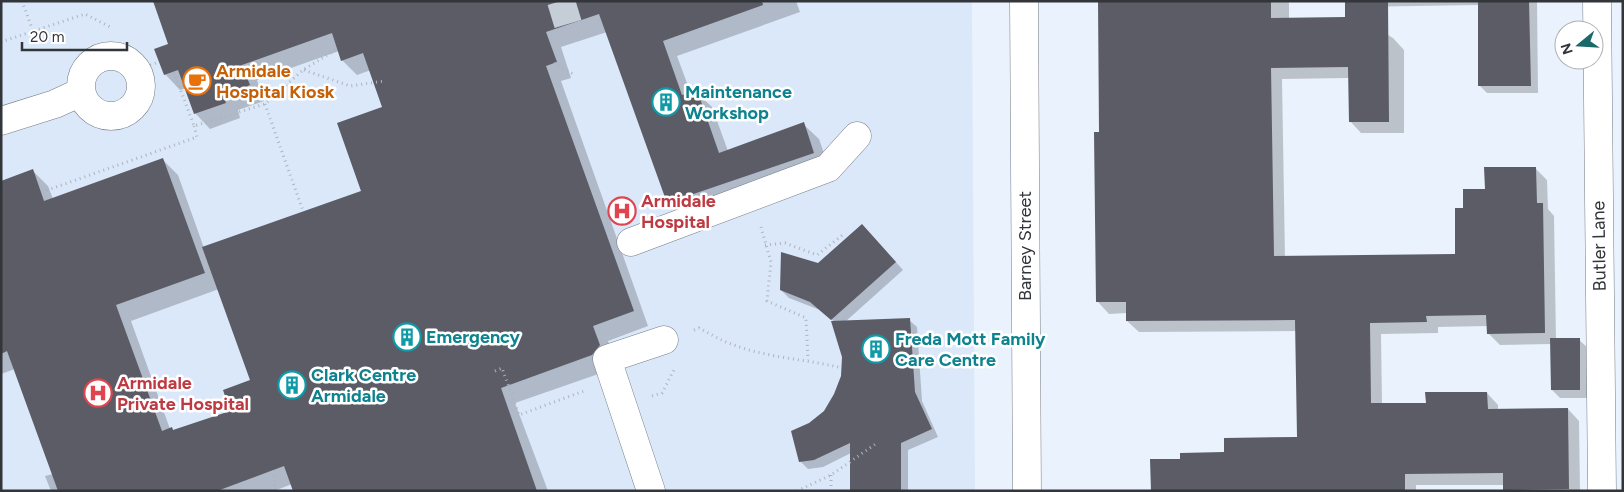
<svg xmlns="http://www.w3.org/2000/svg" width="1624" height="492" viewBox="0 0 1624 492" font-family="Figtree,sans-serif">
<rect width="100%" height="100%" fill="#eaf3fd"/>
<!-- built -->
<path fill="#dbe8f9" d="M1,1h971l3,490h-974z"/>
<!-- shadow -->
<path fill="#0003" fill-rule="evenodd" d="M155,1h641l4,11 -123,44 14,38 5,-2 16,15 16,44 75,-27 16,15 10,29 -146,49 -15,-15 -61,-170 -46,15 10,31 -10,3 87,245 -40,15 7,20 -8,10 -92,32 33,88h-254l-2,-7 -18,7h-223l-6,-15 8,-2 -38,-105 -14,5v-192l32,-11 15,15 5,13 110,-39 15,15 26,73 159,-57 21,-83 -13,-38 -14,5 -15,-15 -3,-9 -82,29 7,21 -26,9 2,8 -30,11 -15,-16 -9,-25 -6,2 -15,-16 5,-30zM219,289l33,92 -20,31 -58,19 -4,-2 -39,-108z
M1099,1h190v18l70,-1 34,20 11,12v83h-43l-11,-12 -1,-43 -67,1 3,178 171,-1 9,-47 21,-19 49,-22 12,12 1,29 6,7 2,124h23l8,7v51h-27l-8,-8v-46l-52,1 -12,-12v-7l-50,1v6l-57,1 1,70h45l60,-11 11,12v5l70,-1 11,12 1,70h-74l-2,-6h-88v6h-264l30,-31 117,-22 -2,-107 -158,1 -12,-11v-8l-18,1 -11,-12 3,-169z
M1348,1h189l1,92h-51l-7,-7 -1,-81 -125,2z
M870,233l33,37 -58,52 64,-2 8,7 5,74 16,36 -30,13v41h-57v-38l-28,14 -15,2 -8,-8 10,-37 15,-12 10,-17 7,-18 2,-20 -9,-35 -15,-12 -31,-12 -8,-8z"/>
<!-- building -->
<path fill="#5b5c66" d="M153,1h609l1,4 -100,36 19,54 15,-5 22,63 85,-31 10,31 -147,50 -68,-189 -53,18 11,30 -11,4 88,245 -41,15 7,19 -8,10 -91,33 36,103h-244l-9,-25 -67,25h-159l-51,-140 -6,3v-173l32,-12 11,32 119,-43 42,115 -89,32 46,126 10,-4 1,3 57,-19 -7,-21 27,-10 -48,-133 159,-56 -24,-68 45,-16 -19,-54 -22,8 -9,-28 -90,32 8,20 -27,10 3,8 -32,11 -16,-44 -14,5 -10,-26 14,-5z
M1098,1h173v17l74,-1v-16h43l1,121h-40l-1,-55 -77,1 3,188 181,-2v-46h8v-19h22l-1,-22h52l1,36h6l2,130 -58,1 -1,-19 -60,1 1,6 -57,1 1,80h55l-1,-11h62l1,17 80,-1 1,81 -66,1v-17l-98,1v17h-254l-1,-32h30v-6l44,-1v-14l73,-1 -2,-117 -169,1v-19h-30l-2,-170h5z
M1478,1h51l2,85h-53z
M862,224l34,38 -65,58 -21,-18 -30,-12 1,-38 37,11z
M910,318l5,74 17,37 -31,14v48h-51v-48l-36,17 -15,2 -8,-31 18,-8 15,-12 10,-17 7,-18 1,-19 -11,-36z
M1550,338h30v52h-29z"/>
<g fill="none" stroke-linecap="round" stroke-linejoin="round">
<!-- minor-tunnel -->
<path stroke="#c5cdd6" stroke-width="28" stroke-dasharray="28 14" stroke-linecap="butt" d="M561,1l7,23"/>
<!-- minor casing -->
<g stroke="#757c85" stroke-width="29">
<path id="minor" d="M1024,1l3,490
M1597,1l5,490
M81 86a30 30 0 1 1 60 0a30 30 0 1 1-60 0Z
M1,121l54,-17 26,-12
M631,242l197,-74 29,-32
M651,491l-44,-132 57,-19"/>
</g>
<!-- path -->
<path stroke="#adb4bc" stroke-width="3" stroke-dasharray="1 4" stroke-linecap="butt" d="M22,1l11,30
M1,42l84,-28 27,14
M554,63l19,11
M136,70l23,-8
M304,70l46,16 34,-5
M174,72l20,54 71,-22 38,-34 34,-21
M265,104l38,107
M42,192l155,-55 -3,-11
M761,227l10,35 -4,39 39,17 2,42
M765,245l20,-2 32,12 27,-21
M694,330l5,-2c11,6 23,13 35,17 34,13 72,14 108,23
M495,371l7,-3 17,47 65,-24
M652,396l10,-3 12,-23
M274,470l1,21
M831,475v16
M797,491l34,-16 46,-32"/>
<!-- minor -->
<use href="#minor" stroke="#fff" stroke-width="28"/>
</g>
<!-- icons -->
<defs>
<g id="cafe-ring" transform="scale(1.4375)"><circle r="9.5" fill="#fff" stroke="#e8710a" stroke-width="1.5"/><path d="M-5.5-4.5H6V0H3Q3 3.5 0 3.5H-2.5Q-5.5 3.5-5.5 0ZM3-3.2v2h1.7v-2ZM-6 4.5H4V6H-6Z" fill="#e8710a"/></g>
<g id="building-ring" transform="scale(1.4375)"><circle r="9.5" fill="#fff" stroke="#0f9aa8" stroke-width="1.5"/><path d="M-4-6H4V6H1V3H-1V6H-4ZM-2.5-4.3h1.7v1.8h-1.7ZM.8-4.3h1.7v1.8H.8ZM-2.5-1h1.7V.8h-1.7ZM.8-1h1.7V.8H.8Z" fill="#0f9aa8"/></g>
<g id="hospital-ring" transform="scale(1.4375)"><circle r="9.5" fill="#fff" stroke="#e0444e" stroke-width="1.5"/><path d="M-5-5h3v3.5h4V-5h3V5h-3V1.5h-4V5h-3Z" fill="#e0444e"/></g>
</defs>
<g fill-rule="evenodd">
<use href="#cafe-ring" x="197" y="81"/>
<use href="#building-ring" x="666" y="102"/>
<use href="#hospital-ring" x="622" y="211"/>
<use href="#building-ring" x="407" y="337"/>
<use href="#building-ring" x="876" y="349"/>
<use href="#building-ring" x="292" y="385"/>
<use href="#hospital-ring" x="98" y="393"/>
</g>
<g text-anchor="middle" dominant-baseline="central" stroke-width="5" stroke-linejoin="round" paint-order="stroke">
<!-- food labels -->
<g font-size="18" font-weight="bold" fill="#c56008" stroke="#fff" text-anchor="start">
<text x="216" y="71">Armidale<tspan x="216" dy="21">Hospital Kiosk</tspan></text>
</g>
<!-- culture labels -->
<g font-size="18" font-weight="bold" fill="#0d838f" stroke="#fff" text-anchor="start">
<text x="685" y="92">Maintenance<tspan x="685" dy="21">Workshop</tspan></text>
<text x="426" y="337">Emergency</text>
<text x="895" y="339">Freda Mott Family<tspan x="895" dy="21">Care Centre</tspan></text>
<text x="311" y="375">Clark Centre<tspan x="311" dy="21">Armidale</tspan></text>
</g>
<!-- health labels -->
<g font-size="18" font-weight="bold" fill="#be3a42" stroke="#fff" text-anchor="start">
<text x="641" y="201">Armidale<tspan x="641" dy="21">Hospital</tspan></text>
<text x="117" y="383">Armidale<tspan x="117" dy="21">Private Hospital</tspan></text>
</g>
<!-- street labels -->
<g font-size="18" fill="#323539" stroke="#fff">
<text transform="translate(1025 246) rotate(-90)">Barney Street</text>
<text transform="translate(1599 246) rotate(-91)">Butler Lane</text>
</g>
</g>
<!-- border -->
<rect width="1624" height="492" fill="none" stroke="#323539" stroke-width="5"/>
<!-- north arrow -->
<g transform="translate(1579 45) rotate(252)"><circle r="24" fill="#ffffff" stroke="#adaeb0"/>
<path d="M0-4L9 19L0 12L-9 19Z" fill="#1b6869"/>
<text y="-8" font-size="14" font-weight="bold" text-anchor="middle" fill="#323539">N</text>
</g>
<!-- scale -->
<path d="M22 42v8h105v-8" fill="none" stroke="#323539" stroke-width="2.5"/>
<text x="30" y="42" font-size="15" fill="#323539" stroke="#ffffff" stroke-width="4" paint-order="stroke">20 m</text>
</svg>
